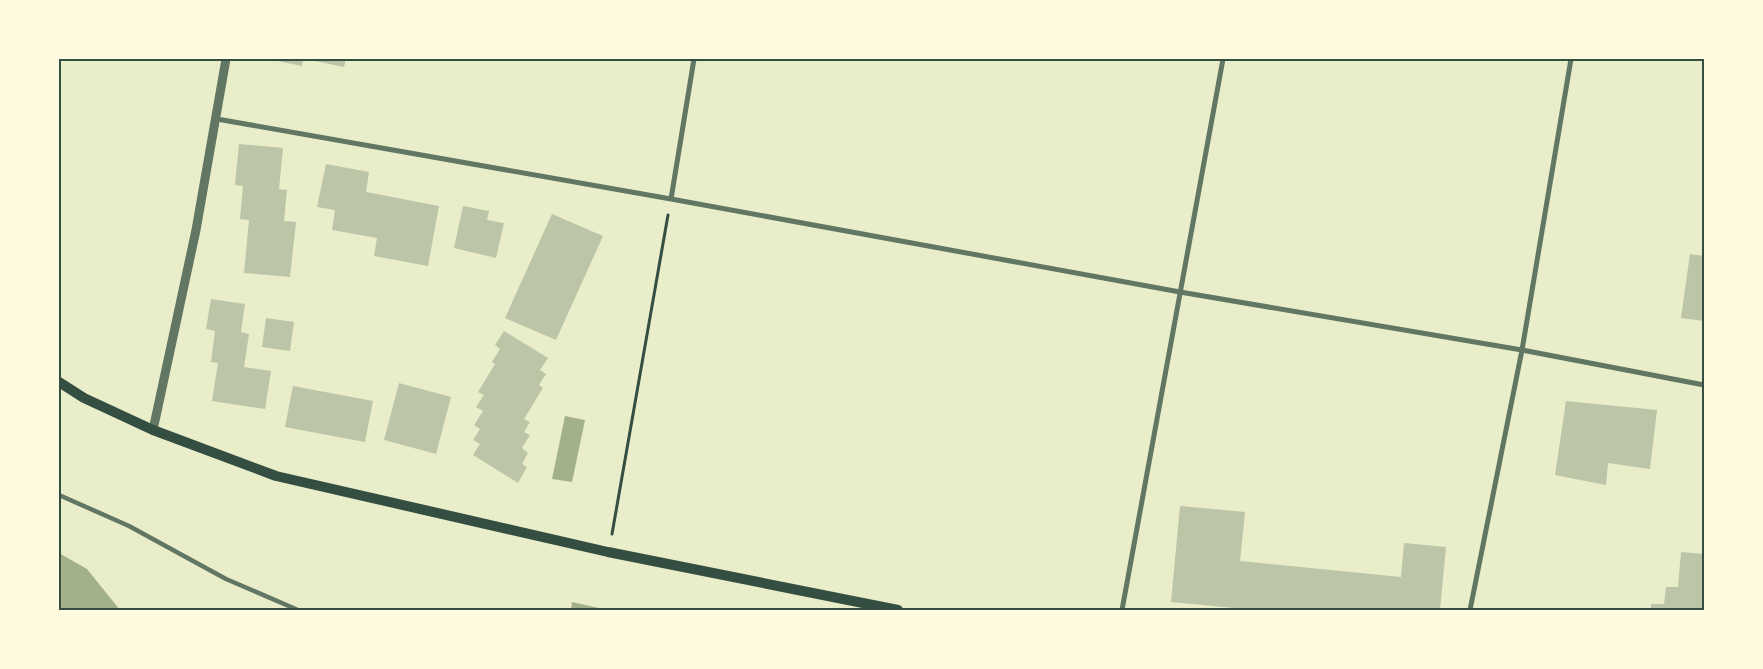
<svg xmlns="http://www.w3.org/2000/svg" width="1763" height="669" viewBox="0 0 1763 669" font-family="Helvetica,sans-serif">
<rect width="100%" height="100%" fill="#e9edc9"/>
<!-- water -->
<path fill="#a3b18a" d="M565,416l20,4 -13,62 -20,-3z
M59,553l28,16 33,41h-61z
M572,602l36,8h-37z"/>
<!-- building -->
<path fill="#bcc5a7" d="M268,59h35l-1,7z
M305,59h41l-2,8z
M239,144l44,4 -4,41 8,1 -3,31 12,1 -6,55 -46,-4 5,-53 -9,-1 3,-33 -8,-1z
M326,164l43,8 -3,20 73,14 -11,60 -54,-10 3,-18 -45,-8 3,-20 -18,-3z
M463,206l26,5 -2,9 17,3 -8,35 -42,-10z
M552,214l51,22 -47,104 -51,-22z
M1690,254l14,2v65l-23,-3z
M211,299l34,5 -4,28 8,2 -5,33 27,4 -6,38 -53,-8 6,-38 -7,-1 4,-31 -9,-2z
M266,318l28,4 -4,29 -28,-4z
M504,331l44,27 -8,12 6,4 -7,11 4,3 -19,31 6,3 -6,10 6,3 -8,13 6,5 -6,11 5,3 -9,16 -45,-28 7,-11 -7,-4 7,-11 -6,-4 9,-14 -7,-4 8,-12 -6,-3 17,-28 -3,-2 8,-13 -5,-4z
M399,383l52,14 -15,57 -52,-14z
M293,386l80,15 -8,41 -80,-15z
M1566,401l91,9 -7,59 -42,-6 -2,22 -51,-10z
M1180,506l65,6 -5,49 161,16 3,-34 42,4 -6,63h-185l-84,-8z
M1681,552l23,2v56h-53v-6h13l2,-17h12z"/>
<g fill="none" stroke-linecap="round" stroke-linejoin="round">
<!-- path -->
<path stroke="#344e41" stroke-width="3" d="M612,534l56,-319"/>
<!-- pedestrian -->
<path stroke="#617663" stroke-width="4.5" d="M59,495l70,31 97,53 72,31"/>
<!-- minor -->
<path stroke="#617663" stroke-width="5" d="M217,119l454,80 509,93 342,58 182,35
M671,199l23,-140
M1122,610l101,-551
M1470,610l52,-260 49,-291"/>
<!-- tertiary -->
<path stroke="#617663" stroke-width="9" d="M153,430l43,-200 30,-171"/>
<!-- secondary -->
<path stroke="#344e41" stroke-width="10" d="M59,382l25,16 69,32 123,46 332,76 290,58"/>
</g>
<!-- border -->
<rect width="1763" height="669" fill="none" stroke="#fefae0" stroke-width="120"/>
<rect x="60" y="60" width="1643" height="549" fill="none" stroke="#344e41" stroke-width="2"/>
</svg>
